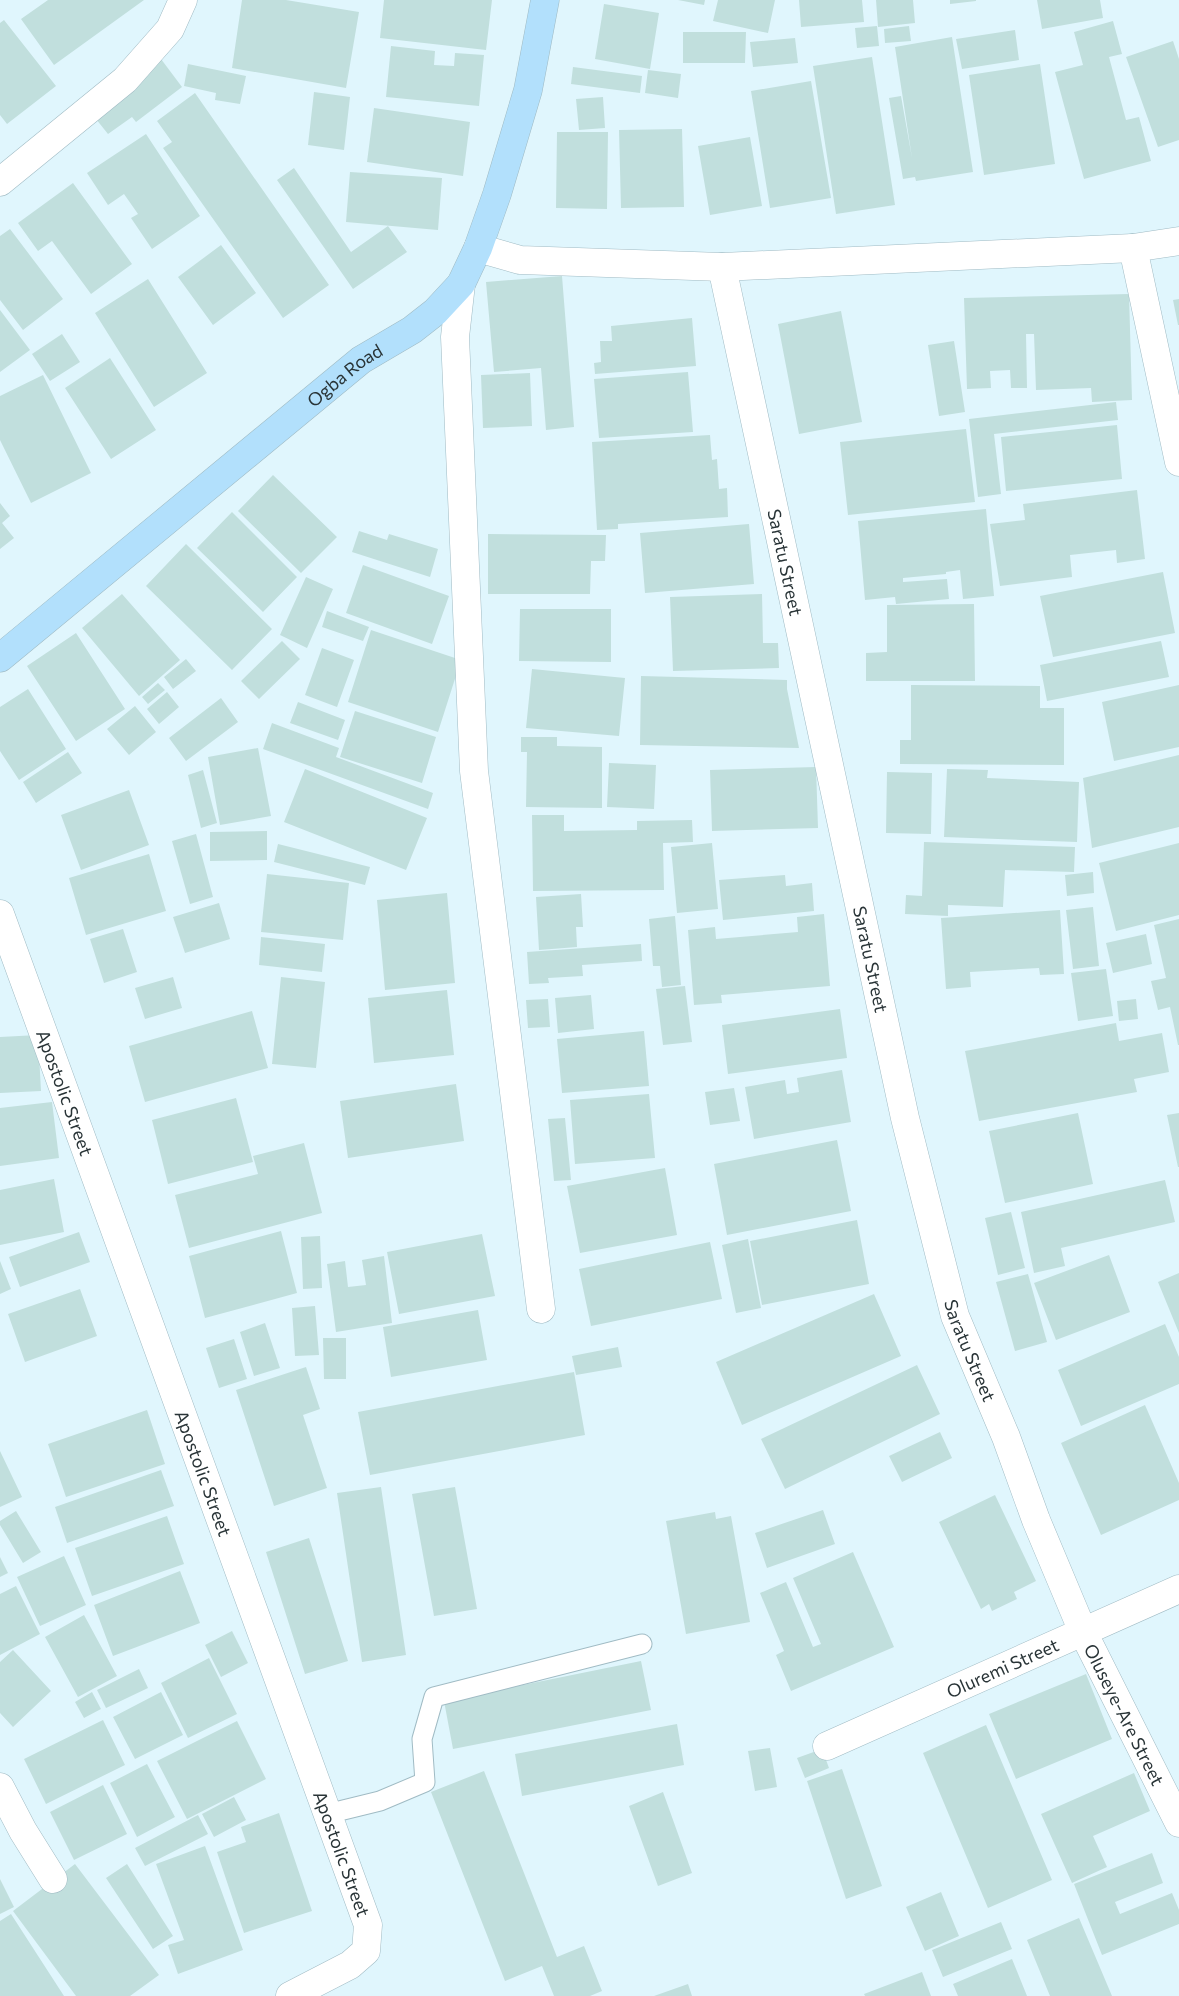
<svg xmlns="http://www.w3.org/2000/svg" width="1179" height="1996" viewBox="0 0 1179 1996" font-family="Commissioner,sans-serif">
<rect width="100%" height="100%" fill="#e0f6fd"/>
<!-- building -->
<path fill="#c1dfdd" d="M48,0h96l-90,65 -33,-46z
M242,0h44l73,12 -13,76 -114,-20z
M384,0h108l-6,50 -106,-12z
M678,0h27l-1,5z
M718,0h57l-7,33 -55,-12z
M799,0h63l2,22 -63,5z
M876,0h37l2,23 -37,4z
M950,0h26v1l-26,3z
M1037,0h63l3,18 -61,11z
M604,4l55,9 -9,56 -55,-10z
M4,20l52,66 -49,38 -7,-9v-92z
M1113,21l9,33 -13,3 17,63 13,-3 12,44 -67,18 -29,-107 28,-7 -9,-33z
M877,26l2,20 -22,2 -2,-20z
M909,26l2,15 -26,2 -1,-14z
M1015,30l4,30 -57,9 -6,-30z
M683,32h63l-1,31h-62z
M952,37l21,135 -57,9 -1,-4 -12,2 -14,-81 12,-2 11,62 -17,-111z
M795,38l3,25 -45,4 -3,-25z
M1173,41l6,18v81l-21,7 -32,-90z
M391,46l44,5 -1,14 20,1 1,-13 29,2 -5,51 -93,-9z
M872,57l23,148 -59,9 -23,-148z
M161,59l21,28 -46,35 -4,-5 -24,17 -16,-20z
M188,64l58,12 -6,28 -25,-4 1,-7 -32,-7z
M1040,64l15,100 -71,11 -15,-100z
M573,67l69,9 -2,17 -69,-9z
M648,70l33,4 -3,24 -33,-5z
M811,81l20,117 -61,10 -19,-117z
M314,92l36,5 -6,53 -36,-5z
M195,93l134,192 -46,33 -120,-170 9,-6 -15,-21z
M603,97l2,31 -26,2 -3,-31z
M374,108l96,14 -7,54 -96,-14z
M682,129l2,78 -63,1 -2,-78z
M557,132h51l-1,77 -51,-1z
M146,134l54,82 -48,33 -21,-31 7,-4 -14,-20 -16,11 -21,-32z
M750,137l12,69 -52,9 -12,-69z
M294,168l57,84 37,-26 19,26 -54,37 -76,-109z
M350,172l92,6 -4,52 -92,-8z
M73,183l59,81 -41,30 -39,-53 -14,10 -20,-28z
M10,229l53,70 -40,31 -23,-30v-64z
M221,245l35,48 -43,32 -35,-48z
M562,276l12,151 -28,3 -5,-62 -47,4 -8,-90z
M148,279l59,94 -53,34 -59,-94z
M1129,294l3,106 -40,2 -1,-14 -55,2 -2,-56h-8l1,54h-16l-1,-18 -20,1 1,17 -24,1 -3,-91z
M1179,299v26h-1l-5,-25z
M0,310l30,40 -30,22z
M841,311l21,111 -63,12 -21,-110z
M692,318l4,48 -101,8 -1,-11 7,-1 -1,-21h12l-1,-15z
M62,334l18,28 -30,19 -18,-27z
M954,341l11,71 -26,4 -11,-71z
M110,358l46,72 -45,29 -46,-71z
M688,372l5,60 -94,6 -5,-59z
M530,373l2,53 -49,2 -2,-53z
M43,375l48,98 -60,30 -31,-63v-44z
M1116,402l2,18 -124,14 7,60 -23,3 -9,-78z
M1117,425l5,54 -116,12 -5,-54z
M966,429l9,73 -127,13 -8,-73z
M710,435l2,25 5,-1 2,30 8,-1 1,29 -110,7v5l-21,1 -5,-88z
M273,475l64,62 -36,36 -63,-62z
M1137,490l8,69 -28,4 -1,-13 -46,5 2,22 -72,9 -10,-62 35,-4 -2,-16z
M0,503l10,13 -8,7 12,15 -14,11z
M986,509l8,87 -31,3 -3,-29 -14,2v2l-43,4v4l44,-3 2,20 -53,5 -1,-7 -30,3 -7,-79z
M232,512l65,65 -34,35 -66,-64z
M749,524l5,60 -109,9 -5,-60z
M359,531l28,9 2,-6 49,15 -8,28 -78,-25z
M488,534l118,1 -1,26h-14l-1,33h-102z
M186,544l86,85 -40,41 -86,-84z
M363,565l86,31 -17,48 -86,-31z
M1163,572l12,61 -122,24 -13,-61z
M306,577l27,12 -26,59 -27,-13z
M122,594l58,66 -41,36 -57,-68z
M762,594l1,49h15l1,25 -106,3 -3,-74z
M974,604l1,77h-109v-28l21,-1v-47z
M520,609h91v53l-92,-1z
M327,611l42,16 -6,14 -41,-14z
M371,630l90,30 -23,72 -90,-30z
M76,633l49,76 -49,32 -49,-75z
M282,641l18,18 -41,40 -18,-18z
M1161,641l8,36 -122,24 -7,-36z
M322,648l32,12 -17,47 -32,-12z
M186,659l10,12 -23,18 -9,-12z
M532,669l93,9 -6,58 -93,-8z
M641,676l146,4v9l12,59 -159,-3z
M158,683l7,7 -17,14 -6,-7z
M911,685l129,1v22h24v57l-164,-1v-24h11z
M1179,685v62l-65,14 -12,-59z
M28,689l38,60 -47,31 -19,-29v-44z
M167,692l12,15 -20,17 -12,-15z
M221,698l17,24 -52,39 -17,-23z
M298,702l47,18 -7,20 -48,-17z
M135,706l21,26 -27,23 -22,-26z
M355,711l81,26 -14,46 -82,-26z
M272,723l67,25 -3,9 97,36 -5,16 -165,-60z
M521,737h36v9l45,1v61l-76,-1 1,-55h-6z
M258,748l13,68 -51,9 -12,-68z
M68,752l14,21 -46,30 -13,-21z
M1179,755v72l-87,21 -9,-70z
M609,763l47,2 -2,44 -47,-2z
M816,767l2,61 -106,3 -2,-61z
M305,769l122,49 -21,52 -122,-48z
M947,769l41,1 -1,8 92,4 -2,60 -133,-5z
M203,770l14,53 -16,5 -13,-53z
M887,772l45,1 -1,61 -45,-1z
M129,790l20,55 -68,25 -20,-55z
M532,815h32v16l73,-1v-9l55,-1 1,22 -30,1 1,47 -131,1z
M267,831v29l-57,1v-29z
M196,834l17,63 -23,7 -18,-63z
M924,842l151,5 -1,25 -69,-2 -2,37 -55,-2v11l-43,-2 1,-19 16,1z
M712,843l6,66 -41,4 -6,-66z
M1179,843v72l-63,16 -17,-68z
M278,844l92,23 -5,18 -91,-23z
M149,854l17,57 -80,24 -17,-57z
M1093,872l1,21 -27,3 -2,-21z
M267,874l82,9 -6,57 -82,-8z
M785,875l1,11 26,-3 2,28 -91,9 -4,-40z
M447,893l8,90 -70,7 -8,-90z
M581,894l2,33h-7l1,20 -38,3 -3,-53z
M219,903l11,36 -45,14 -12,-36z
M1093,907l6,59 -26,3 -7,-59z
M1060,910l4,64 -24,1 -1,-7 -69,4 1,15 -25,2 -5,-71z
M824,914l6,72 -109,9 1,8 -28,2 -6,-75 27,-3 1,12 82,-7 -1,-15z
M675,916l6,69 -19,2 -2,-21h-7l-4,-47z
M1179,919v126h-1l-8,-38 -12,3 -7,-29 15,-3 -12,-53z
M123,929l14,43 -33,11 -14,-44z
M1146,934l6,30 -39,9 -7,-30z
M261,937l64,7 -3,28 -63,-7z
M641,944l1,17 -60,4 1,11 -35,2 1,5 -20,1 -2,-32z
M1106,969l7,47 -35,5 -7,-48z
M173,977l9,31 -37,11 -10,-31z
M281,977l44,5 -9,86 -44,-4z
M685,986l7,56 -29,3 -7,-56z
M447,990l7,65 -80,8 -6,-65z
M591,995l3,34 -36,4 -3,-35z
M548,999l2,28 -22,1 -2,-28z
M1136,999l2,20 -19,2 -2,-20z
M840,1009l7,49 -119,16 -6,-49z
M252,1011l16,57 -123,34 -16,-56z
M1116,1023l3,18 43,-8 7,39 -35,7 3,13 -158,29 -14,-70z
M644,1031l5,55 -87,7 -5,-54z
M38,1035l3,56 -41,2v-56z
M842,1070l9,52 -97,17 -9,-52 40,-7 2,14 12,-2 -2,-14z
M456,1084l8,57 -116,17 -8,-57z
M734,1088l6,33 -30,4 -5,-33z
M649,1094l6,64 -80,6 -5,-64z
M236,1098l17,64 -85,22 -16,-64z
M52,1102l7,56 -59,8v-58z
M1078,1113l15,71 -88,19 -16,-72z
M1179,1113v54h-1l-11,-52z
M565,1118l6,62 -17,1 -6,-62z
M837,1140l14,71 -124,24 -13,-71z
M304,1143l18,70 -133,35 -14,-53 83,-21 -5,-18z
M665,1168l12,67 -97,18 -13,-67z
M54,1179l10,53 -64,13v-55z
M1165,1180l10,42 -114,26 4,18 -31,7 -13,-61z
M1011,1212l14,56 -27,7 -13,-57z
M857,1220l12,64 -107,21 -12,-64z
M281,1231l16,62 -92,25 -16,-62z
M79,1232l11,30 -70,25 -11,-30z
M482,1234l13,62 -96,18 -12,-62z
M320,1236l2,52 -19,1 -2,-52z
M748,1239l13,69 -25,5 -14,-68z
M710,1242l12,57 -131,27 -12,-57z
M1109,1255l21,57 -74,28 -22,-57z
M384,1256l8,67 -56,9 -9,-68 18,-3 3,26 18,-2 -4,-25z
M0,1261l11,28 -11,5z
M1179,1273v60l-21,-51z
M1028,1274l19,68 -32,9 -19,-69z
M80,1289l17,47 -72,26 -17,-48z
M874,1294l27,62 -159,69 -26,-63z
M315,1306l4,49 -24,1 -3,-48z
M478,1310l9,50 -96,17 -8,-50z
M265,1323l15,45 -26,8 -14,-44z
M1165,1324l14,33v27l-98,42 -23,-56z
M323,1338h23v41h-22z
M234,1339l13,40 -28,9 -13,-40z
M618,1347l4,20 -46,8 -4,-19z
M917,1365l23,49 -155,75 -24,-50z
M306,1367l14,42 -17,6 24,73 -53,18 -38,-116z
M574,1372l11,63 -215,40 -12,-63z
M1145,1405l34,78v17l-78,35 -40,-92z
M147,1410l18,54 -99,33 -18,-53z
M940,1432l12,26 -50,24 -13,-26z
M0,1451l22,46 -22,10z
M161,1470l13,36 -107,37 -12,-36z
M381,1487l25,168 -44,7 -25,-169z
M455,1487l22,122 -43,7 -22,-122z
M995,1495l41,86 -22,11 3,7 -25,12 -3,-7 -8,5 -42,-87z
M823,1510l12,34 -68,24 -12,-35z
M16,1511l25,41 -18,11 -23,-38v-4z
M715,1512l1,7 15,-3 19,106 -64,12 -20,-113z
M167,1516l17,48 -92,32 -17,-48z
M309,1538l39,123 -43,13 -39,-122z
M853,1552l41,95 -103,44 -15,-36 8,-4 -24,-58 26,-11 27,65 8,-3 -28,-66z
M64,1556l22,49 -46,21 -23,-49z
M0,1557l8,16 -8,4z
M180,1571l20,52 -87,33 -19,-51z
M16,1586l24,48 -40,21v-61z
M84,1615l33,61 -39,21 -33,-60z
M232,1631l16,32 -27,14 -16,-32z
M13,1650l38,41 -38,36 -13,-14v-51z
M209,1658l28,56 -49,24 -27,-55z
M641,1661l10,49 -198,39 -9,-48z
M139,1669l9,19 -42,20 -9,-18z
M1086,1674l26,65 -96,40 -27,-65z
M92,1692l9,17 -17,9 -9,-16z
M161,1692l22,43 -48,24 -22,-42z
M103,1720l22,45 -79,39 -22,-45z
M237,1721l29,58 -79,40 -30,-58z
M677,1724l7,41 -162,31 -7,-42z
M986,1725l66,155 -64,28 -65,-155z
M770,1748l7,39 -22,4 -7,-40z
M822,1749l7,19 -24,10 -8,-20z
M147,1764l28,53 -38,20 -27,-54z
M842,1769l40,117 -36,13 -39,-118z
M484,1771l73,186 27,-11 18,45 -12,5h-36l-12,-30 -37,15 -74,-189z
M1134,1773l16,38 -57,25 14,31 -35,16 -31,-69z
M103,1785l24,49 -53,26 -24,-48z
M663,1792l29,81 -34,13 -29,-80z
M234,1797l12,23 -32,17 -12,-23z
M279,1813l33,98 -68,22 -27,-81 29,-10 -5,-15z
M198,1815l10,19 -63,32 -10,-18z
M205,1846l38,104 -65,24 -10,-29 16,-5 -28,-76z
M1152,1853l11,30 -48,19 5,12 52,-21 7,17v14l-77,31 -28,-71z
M75,1864l84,111 -29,21h-54l-63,-85z
M127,1864l46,72 -20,13 -47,-71z
M0,1879l14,28 -14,7z
M941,1892l18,44 -34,15 -19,-44z
M11,1914l53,82h-64v-75z
M1079,1918l33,78h-62l-23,-56z
M1001,1922l11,27 -69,28 -11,-27z
M1012,1959l15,37h-69l-5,-12z
M922,1972l9,24h-66l-1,-2z
M688,1984l4,12h-38z"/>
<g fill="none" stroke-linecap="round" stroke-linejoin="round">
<!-- lane casing -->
<g stroke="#a0bbc4" stroke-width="21">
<path id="lane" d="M327,1814l53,-13 45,-19 -3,-43 12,-42 208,-53"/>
</g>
<!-- street casing -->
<g stroke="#a0bbc4" stroke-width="29">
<g id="street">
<path d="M0,182l125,-102 45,-51 13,-29"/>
<path d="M478,248l42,12 202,7 411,-19 46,-7"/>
<path d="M1133,248l46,214"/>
<path id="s1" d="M722,267l183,851 50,198 51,121 30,83 47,112 96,191"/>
<path d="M461,284l-6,53 19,434 67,538"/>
<path id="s2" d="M0,914l368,1011 -2,26 -16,14 -60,31"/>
<path id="s3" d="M827,1746l352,-157"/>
<path d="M0,1787l23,44 30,48"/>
</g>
</g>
<!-- secondary casing -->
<g stroke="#a0bbc4" stroke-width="29">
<g id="secondary">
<path id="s4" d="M0,658l361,-298 51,-30 23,-18 26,-28 17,-36 19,-54 31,-104 17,-90"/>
</g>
</g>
<!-- lane -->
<use href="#lane" stroke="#fff" stroke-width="19"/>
<!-- street -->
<use href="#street" stroke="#fff" stroke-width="28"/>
<!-- secondary -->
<use href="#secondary" stroke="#b2e0fc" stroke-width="28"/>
</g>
<g text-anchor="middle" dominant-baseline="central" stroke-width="4.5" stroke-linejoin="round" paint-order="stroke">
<!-- street labels -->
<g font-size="18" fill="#293437" stroke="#e0f6fd">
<text stroke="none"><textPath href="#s4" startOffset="446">Ogba Road</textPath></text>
<text stroke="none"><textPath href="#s1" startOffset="302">Saratu Street</textPath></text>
<text stroke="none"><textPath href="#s1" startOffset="708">Saratu Street</textPath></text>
<text stroke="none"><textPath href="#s2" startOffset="190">Apostolic Street</textPath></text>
<text stroke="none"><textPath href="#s1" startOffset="1112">Saratu Street</textPath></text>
<text stroke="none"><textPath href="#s2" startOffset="595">Apostolic Street</textPath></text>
<text stroke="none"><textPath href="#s3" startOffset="192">Oluremi Street</textPath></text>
<text stroke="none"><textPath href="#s1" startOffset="1508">Oluseye-Are Street</textPath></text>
<text stroke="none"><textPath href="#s2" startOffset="1000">Apostolic Street</textPath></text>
</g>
</g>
</svg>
